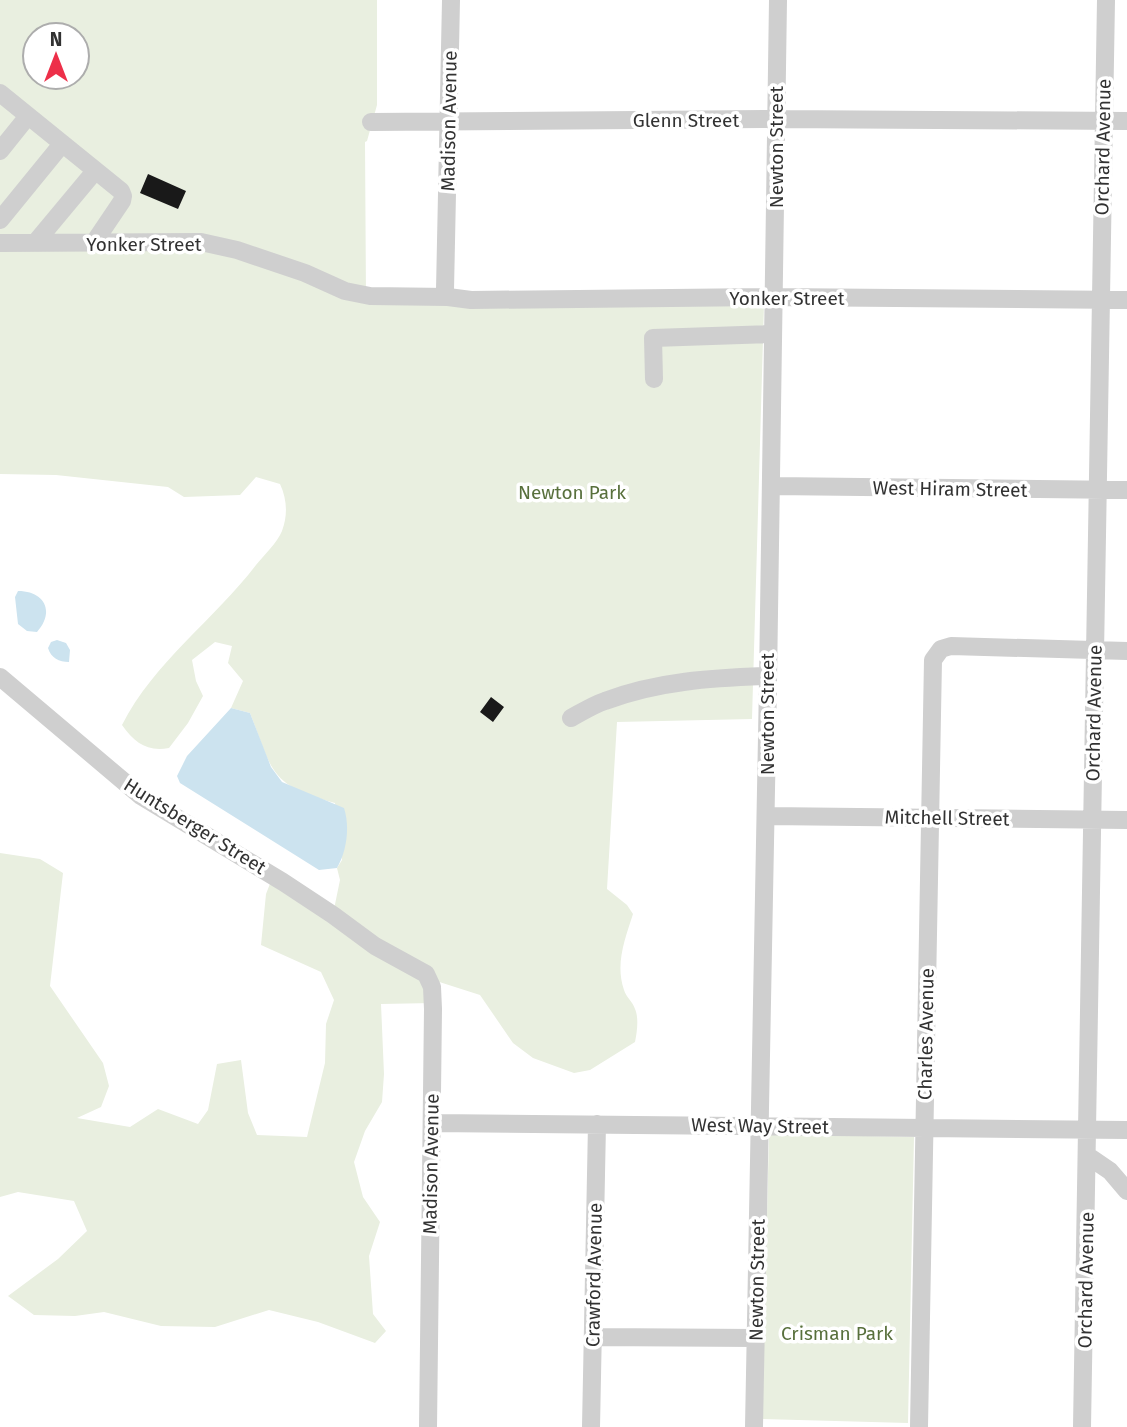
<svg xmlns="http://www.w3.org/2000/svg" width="1127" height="1427" viewBox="0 0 1127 1427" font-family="'Fira Sans',sans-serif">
<rect width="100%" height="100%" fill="#fff"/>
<!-- green -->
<path fill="#e9efe0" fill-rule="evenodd" d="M0,0h377v105l-10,36 -2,1 1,157 398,6 -12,414 -135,3 -10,167 20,16 6,9c-8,25 -18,50 -9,76 2,7 9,12 11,19 4,9 2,23 0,33l-45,28 -16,3 -41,-15 -20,-15 -33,-48 -50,-16 3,24 -52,1 3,70 -2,28 -17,29 -11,31 9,35 17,25 -11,34 4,58 13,17 -11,12 -57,-21 -49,-12 -54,17 -54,-1 -57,-14 -29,4 -41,-1 -26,-19 50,-37 29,-28 -13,-30 -56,-9 -18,5v-344l40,6 23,14 -13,113 53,77 6,23 -8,21 -24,11 53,9 28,-18 40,15 10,-14 9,-46 24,-4 7,53 9,22 50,2 18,-74 1,-39 8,-24 -13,-28 -60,-27 5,-51 7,-18 60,38 7,-34 -3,-12 5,-8 -7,-57c-66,-18 -62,-31 -85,-90l-19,-5 12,-27 -15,-18 4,-17 -17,-4 -23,18 4,21 7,15 -15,27 -19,25c-22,4 -34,-5 -47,-23 32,-63 92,-105 134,-160 8,-10 21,-22 26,-34 6,-16 5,-32 -2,-47l-24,-7 -16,18 -56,2 -16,-10 -112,-12 -56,-1zM35,35h42v42h-42z
M769,1134l145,3 -6,286 -146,-4z"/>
<!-- water -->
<path fill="#cce3ef" d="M18,591c27,0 37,21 19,41l-10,-1 -9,-7 -3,-27z
M57,640l9,3 4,7 -1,12c-10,0 -18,-4 -21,-14l3,-6z
M231,708l19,5 21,54 11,15 62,26c6,18 3,43 -7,60l-18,2 -139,-87 -3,-7 10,-20z"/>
<!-- building -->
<path fill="#191919" d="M148,174l38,17 -8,18 -38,-16z
M491,697l13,10 -11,15 -13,-10z"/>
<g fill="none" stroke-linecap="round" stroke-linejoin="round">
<!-- minor -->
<path stroke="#cfcfcf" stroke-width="18" d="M451,0l-6,290 3,7 23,3 303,-3 353,3
M0,93l121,98 2,5 -1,5 -29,43
M371,122l405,-3 351,2
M0,151l28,-35
M0,220l62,-76
M0,243l201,-1 36,8 68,23 40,18 25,5 78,1
M35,243l60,-72
M654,379l-1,-41 120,-4
M773,486l354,4
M0,677l141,119 142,86 50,33 42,31 51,28 6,13 1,22 -5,418
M571,718c11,-6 22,-13 34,-17 53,-20 107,-23 162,-25
M767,816l360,4
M432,1123l695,7
M1088,1156l22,15 17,20
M593,1337l163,1
M591,1427l6,-303
M754,1427c11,-476 17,-951 24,-1427
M919,1427l14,-767 8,-11 10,-3 176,5
M1082,1427l24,-1427"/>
</g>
<g text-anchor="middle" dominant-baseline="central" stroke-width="7" stroke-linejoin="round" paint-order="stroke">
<!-- street labels -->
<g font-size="19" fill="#323232" stroke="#fff">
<text x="686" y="120">Glenn Street</text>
<text transform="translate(449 121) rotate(-89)">Madison Avenue</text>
<text transform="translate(776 147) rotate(-90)">Newton Street</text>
<text transform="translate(1103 147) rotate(-89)">Orchard Avenue</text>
<text x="144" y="244">Yonker Street</text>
<text x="787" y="298">Yonker Street</text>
<text transform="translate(950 489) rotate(1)">West Hiram Street</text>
<text transform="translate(1094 713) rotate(-89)">Orchard Avenue</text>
<text transform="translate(767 714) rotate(-90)">Newton Street</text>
<text transform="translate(947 818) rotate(1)">Mitchell Street</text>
<text transform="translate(195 826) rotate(32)">Huntsberger Street</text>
<text transform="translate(926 1034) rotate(-89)">Charles Avenue</text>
<text transform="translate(760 1126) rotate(1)">West Way Street</text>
<text transform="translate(431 1164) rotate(-89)">Madison Avenue</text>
<text transform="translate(594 1275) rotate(-89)">Crawford Avenue</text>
<text transform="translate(757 1280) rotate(-89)">Newton Street</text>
<text transform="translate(1086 1280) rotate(-89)">Orchard Avenue</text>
</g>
<!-- park labels -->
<g font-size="19" fill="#58703c" stroke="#fff">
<text x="572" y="492">Newton Park</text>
<text x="837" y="1333">Crisman Park</text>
</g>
</g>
<!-- north arrow -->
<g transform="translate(56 56)"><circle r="33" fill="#ffffff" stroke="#adadad" stroke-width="2"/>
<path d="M0-5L12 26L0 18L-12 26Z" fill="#ed2f49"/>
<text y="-10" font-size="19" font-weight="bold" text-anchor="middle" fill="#323232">N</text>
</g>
</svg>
